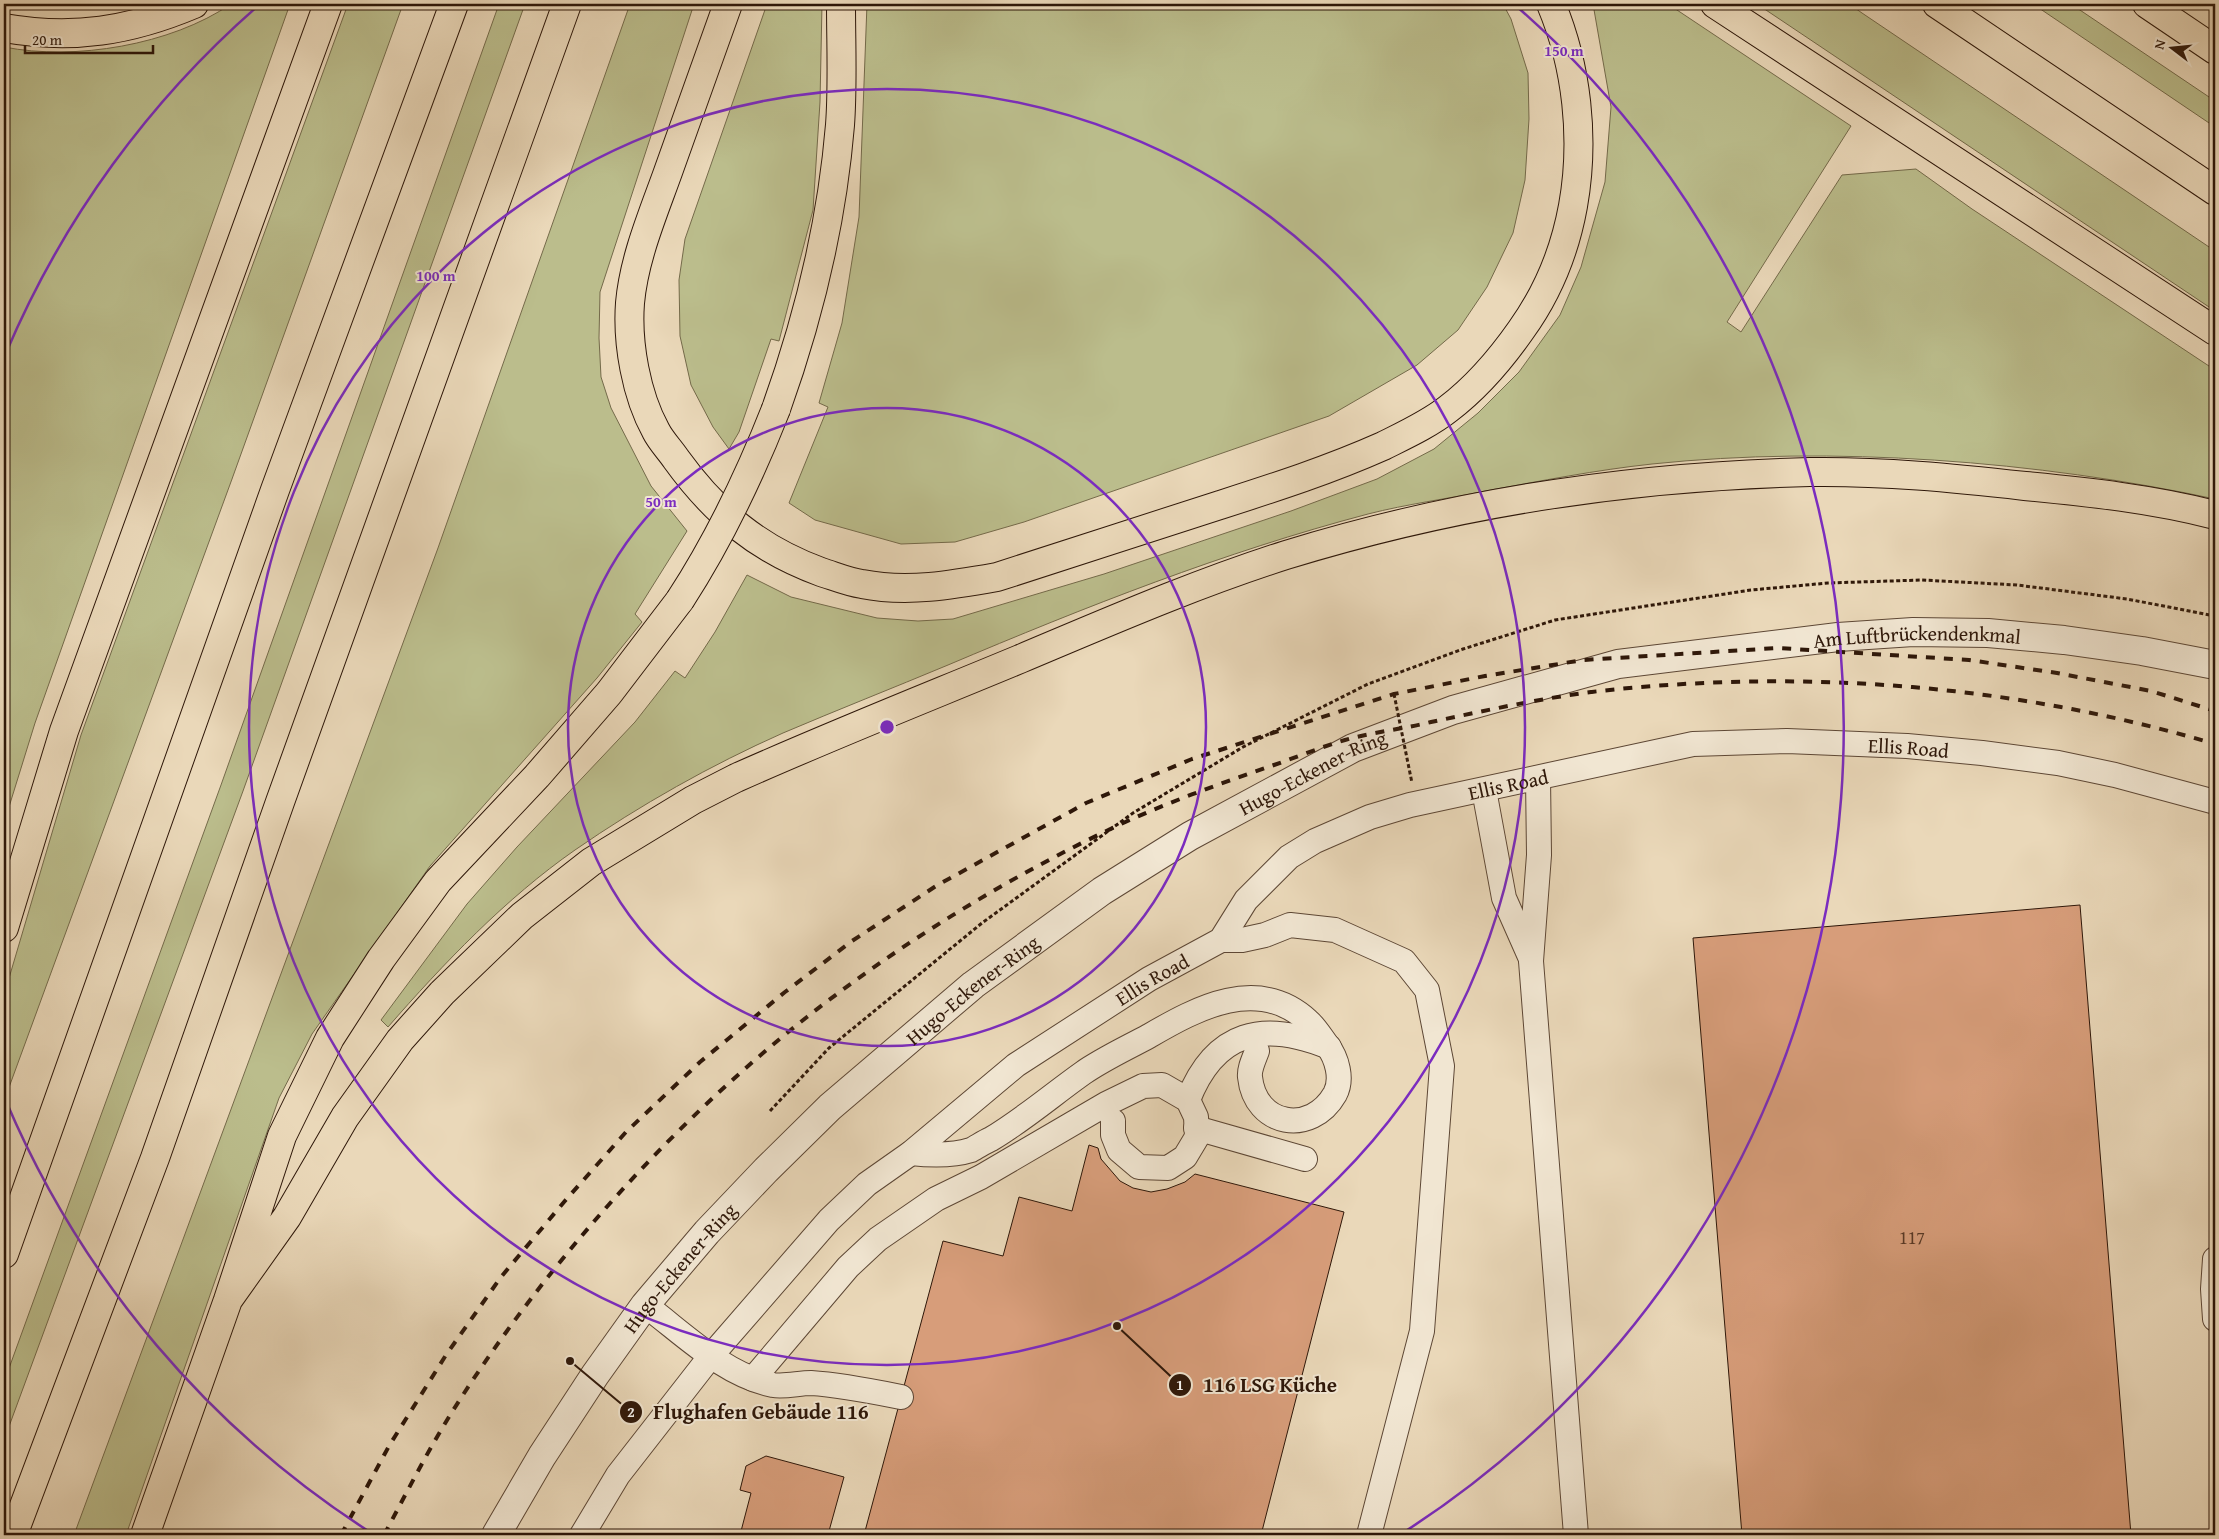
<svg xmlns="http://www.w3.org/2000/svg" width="2219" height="1539" viewBox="0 0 2219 1539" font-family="'Gentium Book Plus',serif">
<rect width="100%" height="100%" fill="#ead8b9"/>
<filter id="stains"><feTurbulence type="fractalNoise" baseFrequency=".004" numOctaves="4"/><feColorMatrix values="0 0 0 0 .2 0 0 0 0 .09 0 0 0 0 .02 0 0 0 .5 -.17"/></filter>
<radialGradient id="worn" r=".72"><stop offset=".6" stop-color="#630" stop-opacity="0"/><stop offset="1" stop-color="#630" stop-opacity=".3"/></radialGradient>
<!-- green -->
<path fill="#bbbd8c" stroke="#746a4a" d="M231,4h59l-255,719 -31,100v-776c71,14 167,-2 227,-43z
M348,4h55l-171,475 -228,622v-106l77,-260z
M499,4h26l-282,787 -239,649v-58l217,-597z
M630,4h64l-94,288 -1,46 2,39 10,31 40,78 36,45 -52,83 7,8 -45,56 -167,188 -118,168 -33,64 -153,437h-52l364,-987z
M767,4h55l-2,98 -7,108 -34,131 -8,-2 -32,93 -10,17 -16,-22 -22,-42 -11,-49 -1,-56 6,-41z
M867,4h636l8,15 17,54 1,46 -4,61 -12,53 -26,54 -29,43 -41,35 -88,51 -305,106 -69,20 -54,2 -86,-24 -26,-17 39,-96 -9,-4 23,-80 17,-106z
M1593,4h75l183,122 -124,196 14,10 101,-157 74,-6 56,40 243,161v129c-177,-38 -383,-54 -563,-35 -56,6 -111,17 -167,27 -38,8 -78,13 -117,23 -144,38 -283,93 -420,151 -55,23 -111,45 -165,68 -72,32 -143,72 -208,117 -69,48 -132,114 -187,177l-7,-7 86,-116 50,-57 118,-125 40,-51 10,7 30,-46 32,-57 44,22 86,21 41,3 35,-2 151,-45 187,-63 86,-32 57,-30 44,-36 41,-41 41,-57 21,-48 24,-85 6,-75z
M1757,4h92l13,9 353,238v60z
M2033,4h38l144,97v26z"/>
<!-- building -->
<path fill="#d79d7a" stroke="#2e1709" d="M2080,905l51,630h-389l-49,-597z
M1089,1145l9,3 3,11 19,22 13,7 18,4 16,-3 18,-7 10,-8 149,38 -83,323h-397l79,-294 60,15 16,-59 53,14z
M766,1456l78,21 -15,54 14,4h-103l11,-42 -11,-3 6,-24z"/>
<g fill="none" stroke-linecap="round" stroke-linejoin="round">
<!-- lane casing -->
<g stroke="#5d4735" stroke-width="26">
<g id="lane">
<path d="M1538,778l1,77 -8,106 45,574"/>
<path d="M1484,790l20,108 27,61"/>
<path d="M1221,940h21l23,-5 25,-10 45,5 69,31 23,29 15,76 -20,265 -53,204"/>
<path d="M1188,1100c27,-69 75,-80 141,-53"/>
<path d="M1196,1128l109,31"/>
<path d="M911,1153c19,2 41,3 60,-3 6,-3 13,-8 20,-11 32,-19 61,-44 92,-66 20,-14 44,-25 66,-37 48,-28 109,-61 159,-15 7,6 13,16 19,24 10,13 16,34 8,49 -24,42 -80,32 -85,-17 -1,-8 4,-18 7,-26"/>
<path d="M2215,1259l-2,30 2,30"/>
<path d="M645,1305c39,29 79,70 128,80 12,2 26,-2 38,-2 31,2 60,8 90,14"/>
<path d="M753,1379l95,-112 30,-28 58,-40 45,-22 125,-73 37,-18 19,-1 26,15 8,17 1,20 -12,20 -17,11 -29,-1 -20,-17 -6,-15v-14"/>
<path id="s1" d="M582,1535l36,-60 92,-118 119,-137 38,-36 44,-31 105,-88 133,-86 72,-39 25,-40 43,-43 26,-16 55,-24 40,-12 283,-61 94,-3 120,5 75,7 76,10 57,12 100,27"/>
</g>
</g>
<!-- street casing -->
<g stroke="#5d4735" stroke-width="30">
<g id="street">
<path id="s2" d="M496,1535l46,-79 53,-81 50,-70 62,-73 59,-62 64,-63 143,-122 129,-94 88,-55 163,-88 100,-38 165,-46 220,-27 75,-5 75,1 76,7 78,11 73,14"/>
</g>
</g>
<!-- highway casing -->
<g stroke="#2e1709" stroke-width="30">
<path id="highway" d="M728,4c-20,56 -40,112 -60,168 -15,42 -34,86 -38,131 -3,40 6,92 26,128 5,10 14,19 20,28 39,54 82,90 145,113 13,4 27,10 41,12 45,9 90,1 135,-7 74,-24 149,-48 223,-72 56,-18 109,-35 163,-59 22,-11 46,-22 65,-37 29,-22 52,-49 73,-79 26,-36 44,-80 52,-124 12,-67 4,-140 -22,-202
M1715,4l500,327
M1937,4l278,187
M2147,4l68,46
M4,28c69,12 126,3 190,-24
M776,409c33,-92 56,-187 64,-284 3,-40 1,-81 1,-121
M4,928l60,-197 264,-727
M4,1254l271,-764 179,-486
M228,1300l59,-83 58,-100 55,-77 42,-47 80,-77 69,-54 102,-62 43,-22c94,-42 190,-80 284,-119 88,-37 175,-75 266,-104 169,-52 347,-79 524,-83 72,-1 144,6 215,14 63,6 128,13 190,29
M13,1535l142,-377 125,-356 287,-798
M145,1535l83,-235 54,-164 48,-98 51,-79 57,-78 99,-105 72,-83 71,-93"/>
</g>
<!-- path -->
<path stroke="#2e1709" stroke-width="3" stroke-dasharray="4 2.5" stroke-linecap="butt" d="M770,1111l59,-63 153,-125 151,-110 110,-66 125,-63 95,-35 92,-29 196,-30 77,-7 94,-3 95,5 110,14 88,17"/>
<!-- lane -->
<use href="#lane" stroke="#f1e6d2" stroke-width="24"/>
<!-- street -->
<use href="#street" stroke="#f1e6d2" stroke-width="28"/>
<!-- highway -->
<use href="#highway" stroke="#ead8b9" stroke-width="28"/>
<!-- rail -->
<path stroke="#2e1709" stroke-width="4" stroke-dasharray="9 9" stroke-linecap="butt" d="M341,1535l48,-89 57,-91 55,-78 63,-75 62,-70 74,-70 85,-70 67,-51 84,-55 150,-83 106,-44 202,-65 91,-18 98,-16 195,-12 191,12 88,13 94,18 64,20
M384,1535c22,-41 43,-83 68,-123 92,-146 220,-289 355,-395 95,-75 205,-142 314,-193 50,-23 101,-41 153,-59 23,-8 47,-18 71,-25 28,-8 58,-11 86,-18 53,-11 106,-23 160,-30 209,-24 422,-8 624,52"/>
<!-- highway-bridge casing -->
<g stroke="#2e1709" stroke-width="30" stroke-linecap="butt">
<path id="highway-bridge" d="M680,600c39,-60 70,-125 96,-191"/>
</g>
<!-- path-bridge -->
<path stroke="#2e1709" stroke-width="3" stroke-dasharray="4 2.5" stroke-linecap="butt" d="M1394,694l18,89"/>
<!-- highway-bridge -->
<use href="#highway-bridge" stroke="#ead8b9" stroke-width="28"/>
</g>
<!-- distance rings -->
<g fill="none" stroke="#7b2cbf" stroke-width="2.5">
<circle cx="887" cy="727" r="319"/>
<circle cx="887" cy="727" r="638"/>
<path d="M373 1534A957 957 0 0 1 6 1101M6 353A957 957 0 0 1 259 5M1515 5A957 957 0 0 1 1401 1534"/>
</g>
<g text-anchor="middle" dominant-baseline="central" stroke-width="4" stroke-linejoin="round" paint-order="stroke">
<!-- number labels -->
<g font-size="18" fill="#583825">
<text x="1912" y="1237">117</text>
</g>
<!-- street labels -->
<g font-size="20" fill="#2e1709" stroke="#f1e6d2">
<text stroke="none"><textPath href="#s2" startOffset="1761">Am Luftbrückendenkmal</textPath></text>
<text stroke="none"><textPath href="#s1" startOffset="1630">Ellis Road</textPath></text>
<text stroke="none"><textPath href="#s2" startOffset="1135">Hugo-Eckener-Ring</textPath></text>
<text stroke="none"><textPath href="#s1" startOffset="1225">Ellis Road</textPath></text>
<text stroke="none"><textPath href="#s1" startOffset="805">Ellis Road</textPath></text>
<text stroke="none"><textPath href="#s2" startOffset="730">Hugo-Eckener-Ring</textPath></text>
<text stroke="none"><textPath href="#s2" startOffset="325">Hugo-Eckener-Ring</textPath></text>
</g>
</g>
<circle cx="887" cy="727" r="8" fill="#7b2cbf" stroke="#f1e6d2" stroke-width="2.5"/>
<g font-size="15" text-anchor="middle" font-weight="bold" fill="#7b2cbf" stroke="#f1e6d2" stroke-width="4" stroke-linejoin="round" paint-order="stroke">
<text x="1564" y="56">150 m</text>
<text x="436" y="281">100 m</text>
<text x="661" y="507">50 m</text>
</g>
<!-- callouts -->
<path fill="none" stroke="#2e1709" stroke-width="2" d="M1117 1326L1180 1385M570 1361L631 1412"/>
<g fill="#2e1709" stroke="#f1e6d2" stroke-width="2">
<circle cx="1117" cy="1326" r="5"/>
<circle cx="570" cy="1361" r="5"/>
<circle cx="1180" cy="1385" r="12"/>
<circle cx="631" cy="1412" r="12"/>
</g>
<g font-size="15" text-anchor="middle" font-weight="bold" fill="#fff">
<text x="1180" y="1390">1</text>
<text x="631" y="1417">2</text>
</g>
<g font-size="21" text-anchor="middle" font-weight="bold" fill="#2e1709" stroke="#f1e6d2" stroke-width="4" stroke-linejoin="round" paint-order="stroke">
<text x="1270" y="1392">116 LSG Küche</text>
<text x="761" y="1419">Flughafen Gebäude 116</text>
</g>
<!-- margin -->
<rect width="2219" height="1539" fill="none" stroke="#ead8b9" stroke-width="20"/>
<rect x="5" y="5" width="2209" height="1529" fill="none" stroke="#2e1709" stroke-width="2.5"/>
<rect x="10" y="10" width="2199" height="1519" fill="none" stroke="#2e1709"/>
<!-- north arrow -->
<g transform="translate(2172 48) rotate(286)" stroke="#f1e6d2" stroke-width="4" paint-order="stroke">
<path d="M0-4L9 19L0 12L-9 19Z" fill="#2e1709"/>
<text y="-8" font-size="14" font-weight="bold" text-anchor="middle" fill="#2e1709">N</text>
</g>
<!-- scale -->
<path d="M25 45v8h128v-8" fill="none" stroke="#2e1709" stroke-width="2.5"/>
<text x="32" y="45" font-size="15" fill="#2e1709" stroke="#f1e6d2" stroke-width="4" paint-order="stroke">20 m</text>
<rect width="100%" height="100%" filter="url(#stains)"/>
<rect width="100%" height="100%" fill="url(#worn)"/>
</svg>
